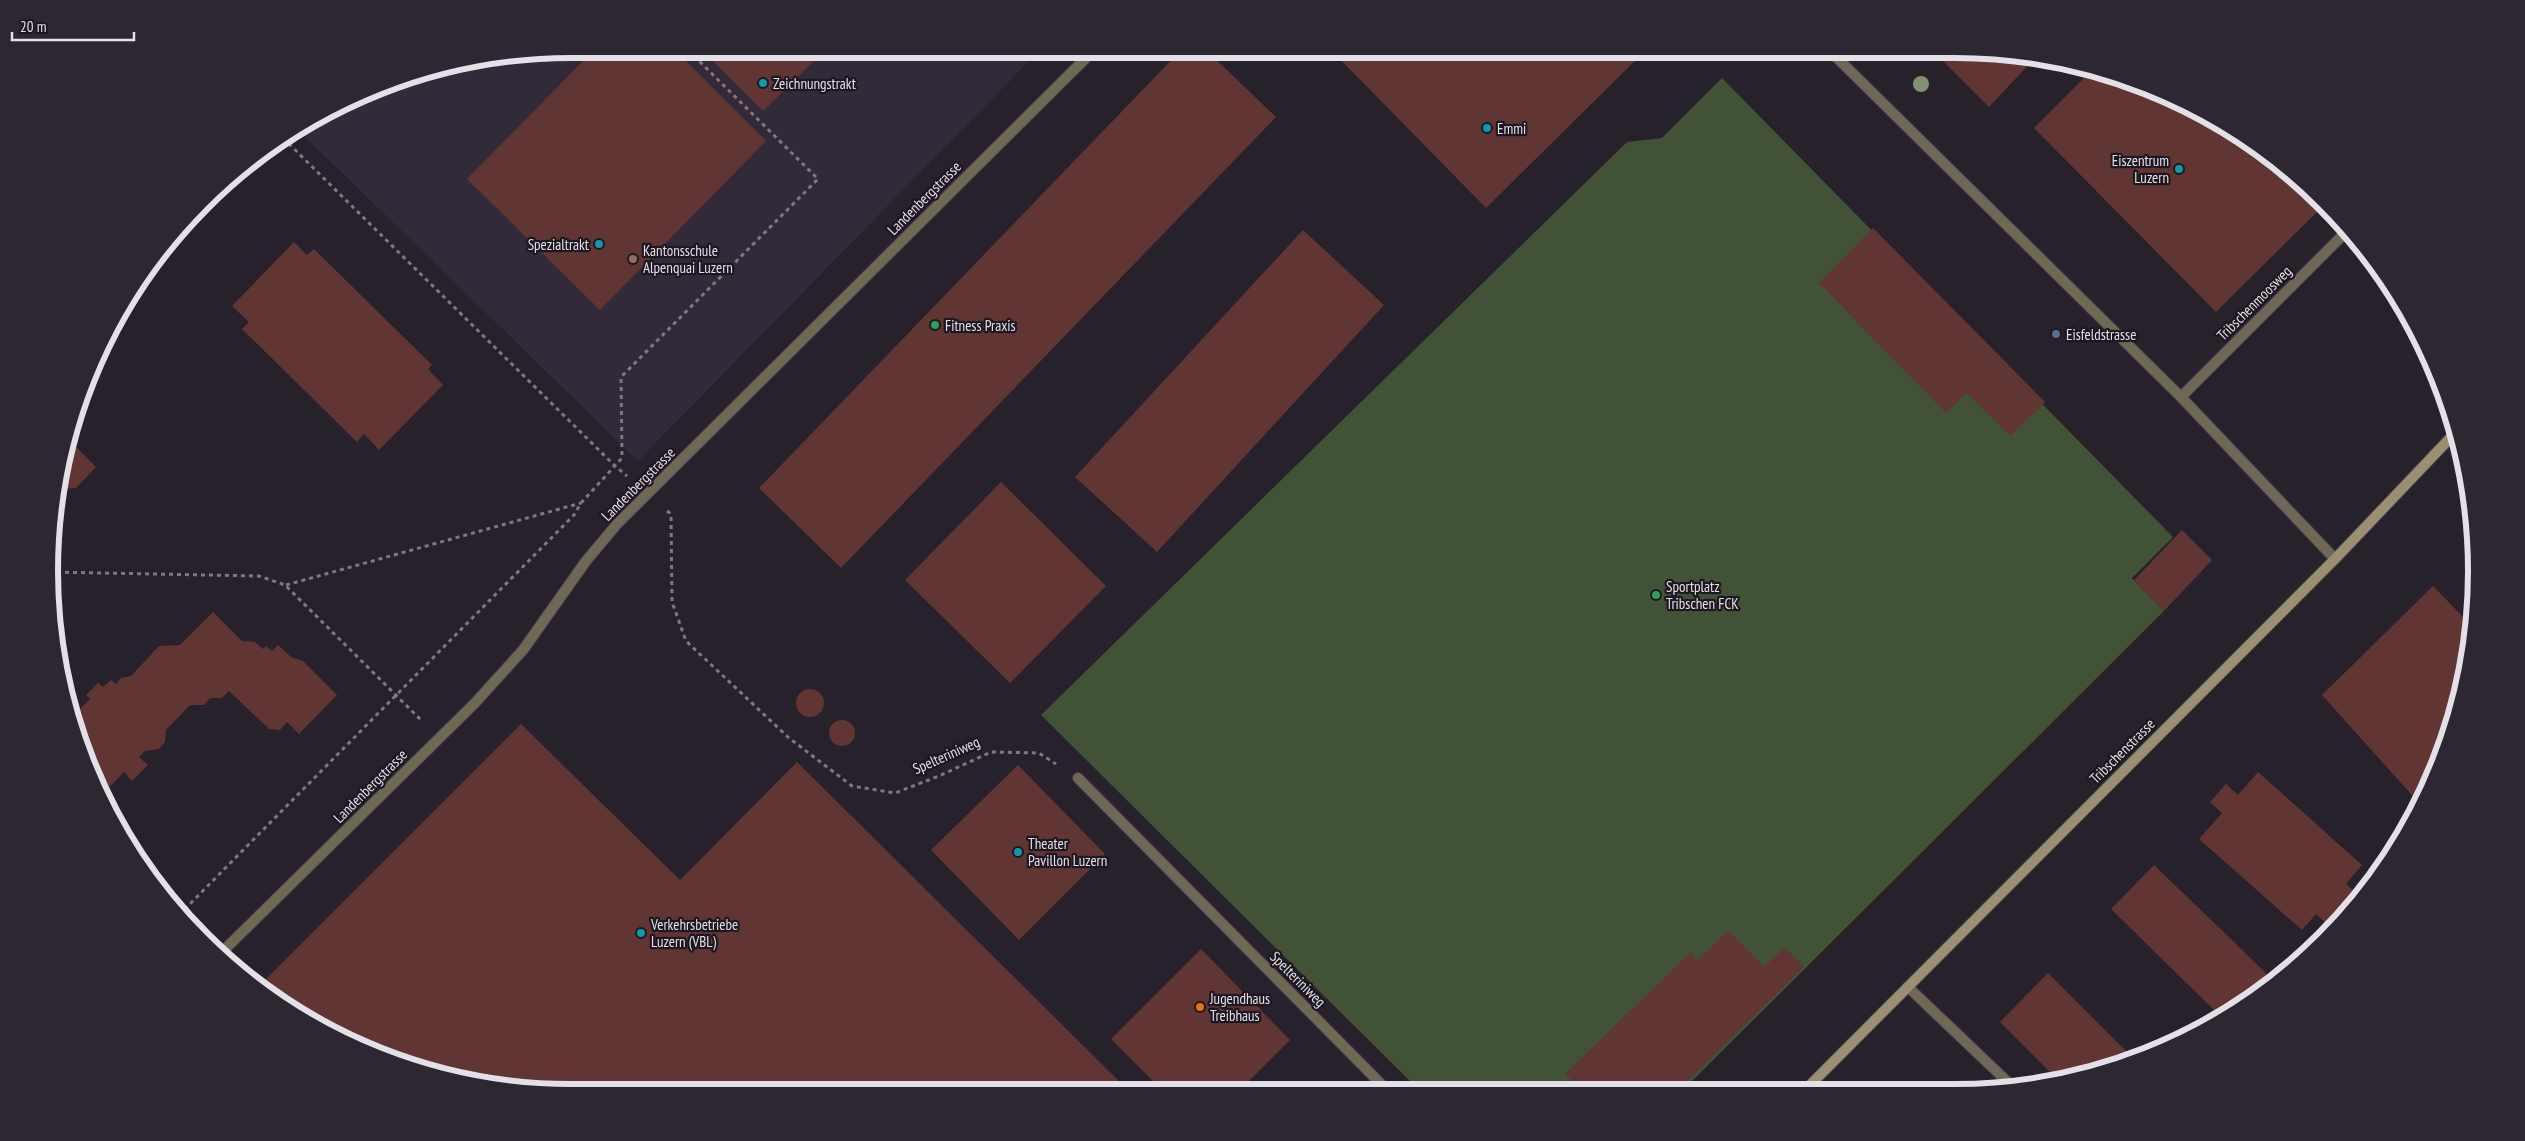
<svg xmlns="http://www.w3.org/2000/svg" width="2525" height="1141" viewBox="0 0 2525 1141" font-family="'PT Sans Narrow',sans-serif">
<rect width="100%" height="100%" fill="#27212b"/>
<!-- built -->
<path fill="#332a39" d="M571,49h470l-403,412 -342,-333 14,-9 93,-42 66,-18z"/>
<!-- green -->
<path fill="#425236" d="M1722,78l451,459 -41,41 32,33 -480,478 -265,1 -378,-375 586,-573 35,-4z"/>
<!-- building -->
<path fill="#613534" d="M595,49h79l92,92 -166,169 -133,-131z
M714,49h112l-63,62 -56,-56z
M1182,49h23l71,68 -435,451 -82,-80z
M1330,49h317l-161,159z
M1931,49h24l81,8 -47,50z
M2069,63l85,25 90,49 81,67 -109,108 -182,-184 50,-50z
M1873,228l172,174 -34,34 -44,-43 -21,20 -127,-130z
M1303,230l81,75 -227,247 -82,-75z
M294,242l13,13 7,-6 118,116 -4,4 15,16 -64,65 -15,-16 -7,8 -115,-113 7,-7 -17,-16z
M67,438l29,29 -20,21 -19,1 2,-20z
M1001,482l105,104 -96,97 -105,-103z
M2182,530l30,30 -48,51 -30,-31z
M2433,586l38,39 -5,47 -29,98 -19,32 -96,-107z
M213,612l29,29 13,1 8,7 3,-3 6,5 6,-6 13,12 12,4 34,34 -38,39 -12,-12 -7,8 -11,-1 -40,-38 -7,7h-12l-6,7h-14l-24,25 -1,12 -6,7 -14,2 -6,6 9,8 -16,16 -8,-9 -22,23 -25,-57 -6,-20 19,-19 -4,-4 12,-12 5,4 8,-7 5,4 5,-6 10,-2 28,-30 21,-1z
M796 703a14 14 0 1 1 28 0a14 14 0 1 1-28 0Z
M829 733a13 13 0 1 1 26 0a13 13 0 1 1-26 0Z
M521,724l159,156 117,-118 332,329 -559,1 -102,-10 -97,-29 -62,-31 -50,-36z
M1018,765l87,89 -86,86 -88,-90z
M2258,772l104,93 -16,19 14,12 -30,31 -14,-13 -14,16 -103,-91 23,-26 -12,-11 16,-18 12,11z
M2154,865l79,76 42,41 -56,33 -108,-106z
M1728,930l36,37 21,-20 19,20 -125,122h-98l-16,-15 126,-122 7,8z
M1201,949l89,91 -50,50h-78l-51,-51z
M2048,973l75,75 11,10 -77,21 -57,-57z"/>
<g fill="none" stroke-linecap="round" stroke-linejoin="round">
<!-- lane casing -->
<g stroke="#413c45" stroke-width="12">
<path id="lane" d="M2181,397l166,-166
M1078,778l309,312
M1908,987l106,101"/>
</g>
<!-- street casing -->
<g stroke="#413c45" stroke-width="12">
<path id="street" d="M1828,49l353,348 154,162
M219,955l256,-252 48,-53 63,-89 31,-37 478,-475"/>
</g>
<!-- secondary casing -->
<g stroke="#413c45" stroke-width="12">
<path id="secondary" d="M1807,1088l528,-529 120,-126"/>
</g>
<!-- path -->
<path stroke="#7e7981" stroke-width="3" stroke-dasharray="4 4" stroke-linecap="butt" d="M283,138l332,328 12,10
M667,511l4,3 1,88 14,39 103,97 63,48 43,7 44,-17 52,-24 48,1 17,11
M49,572l210,4 26,9 136,135
M286,585l295,-82
M179,915l395,-400 7,-12 41,-45 -1,-81 197,-198 -131,-130"/>
<!-- lane -->
<use href="#lane" stroke="#6f6856" stroke-width="10"/>
<!-- street -->
<use href="#street" stroke="#6f6856" stroke-width="10"/>
<!-- secondary -->
<use href="#secondary" stroke="#9b8f72" stroke-width="10"/>
</g>
<!-- trees -->
<circle fill="#809171" cx="1921" cy="84" r="8"/>
<!-- markers -->
<g fill="#0f9aa8" stroke="#1d1721" stroke-width="2">
<circle cx="763" cy="83" r="5"/>
<circle cx="1487" cy="128" r="5"/>
<circle cx="2179" cy="169" r="5"/>
<circle cx="599" cy="244" r="5"/>
<circle cx="1018" cy="852" r="5"/>
<circle cx="641" cy="933" r="5"/>
</g>
<circle fill="#8d6e63" stroke="#1d1721" stroke-width="2" cx="633" cy="259" r="5"/>
<g fill="#2e9e5b" stroke="#1d1721" stroke-width="2">
<circle cx="935" cy="325" r="5"/>
<circle cx="1656" cy="595" r="5"/>
</g>
<circle fill="#5c6f8a" stroke="#1d1721" stroke-width="2" cx="2056" cy="334" r="5"/>
<circle fill="#e8710a" stroke="#1d1721" stroke-width="2" cx="1200" cy="1007" r="5"/>
<g text-anchor="middle" dominant-baseline="central" stroke-width="4.5" stroke-linejoin="round" paint-order="stroke">
<!-- poi labels -->
<g font-size="15" fill="#e4e0e7" stroke="#1d1721" text-anchor="start">
<text x="773" y="83">Zeichnungstrakt</text>
<text x="1497" y="128">Emmi</text>
<text x="2169" y="160" text-anchor="end">Eiszentrum<tspan x="2169" dy="17">Luzern</tspan></text>
<text x="589" y="244" text-anchor="end">Spezialtrakt</text>
<text x="643" y="250">Kantonsschule<tspan x="643" dy="17">Alpenquai Luzern</tspan></text>
<text x="945" y="325">Fitness Praxis</text>
<text x="2066" y="334">Eisfeldstrasse</text>
<text x="1666" y="586">Sportplatz<tspan x="1666" dy="17">Tribschen FCK</tspan></text>
<text x="1028" y="843">Theater<tspan x="1028" dy="17">Pavillon Luzern</tspan></text>
<text x="651" y="924">Verkehrsbetriebe<tspan x="651" dy="17">Luzern (VBL)</tspan></text>
<text x="1210" y="998">Jugendhaus<tspan x="1210" dy="17">Treibhaus</tspan></text>
</g>
<!-- street labels -->
<g font-size="15" fill="#e4e0e7" stroke="#1d1721">
<text transform="translate(924 198) rotate(-45)">Landenbergstrasse</text>
<text transform="translate(2254 303) rotate(-45)">Tribschenmoosweg</text>
<text transform="translate(638 484) rotate(-45)">Landenbergstrasse</text>
<text transform="translate(2122 751) rotate(-45)">Tribschenstrasse</text>
<text transform="translate(946 755) rotate(-24)">Spelteriniweg</text>
<text transform="translate(370 786) rotate(-45)">Landenbergstrasse</text>
<text transform="translate(1298 979) rotate(45)">Spelteriniweg</text>
</g>
</g>
<!-- crop -->
<path d="M0 0H2525V1141H0ZM571 58H1955A513 513 0 0 1 2468 571V571A513 513 0 0 1 1955 1084H571A513 513 0 0 1 58 571V571A513 513 0 0 1 571 58Z" fill="#2d2731" fill-rule="evenodd"/>
<path fill="none" stroke="#e4e0e7" stroke-width="6" d="M571 58H1955A513 513 0 0 1 2468 571V571A513 513 0 0 1 1955 1084H571A513 513 0 0 1 58 571V571A513 513 0 0 1 571 58Z"/>
<!-- scale -->
<path d="M12 32v8h122v-8" fill="none" stroke="#e4e0e7" stroke-width="2.5"/>
<text x="20" y="32" font-size="15" fill="#e4e0e7" stroke="#1d1721" stroke-width="4" paint-order="stroke">20 m</text>
</svg>
